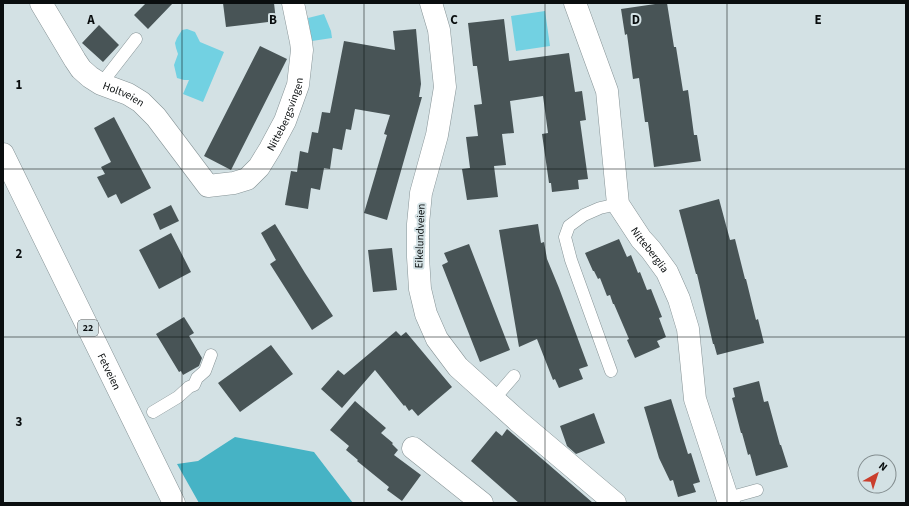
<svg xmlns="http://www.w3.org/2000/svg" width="909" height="506" viewBox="0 0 909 506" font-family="'Source Sans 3',sans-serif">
<rect width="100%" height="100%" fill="#d3e1e4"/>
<!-- green -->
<path fill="#72d1e2" d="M545,11l5,35 -34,5 -5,-35z
M324,14l7,17 1,7 -20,3 -4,-23z
M187,29l8,3 5,10 24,10 -21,50 -20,-8 6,-14h-5l-7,-2 -3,-13 4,-11 -2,-6 -1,-5 2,-5 5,-8z"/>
<!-- forest -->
<path fill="#46b3c5" d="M235,437l79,15 39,51h-154l-22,-39 21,-3z"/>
<!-- building -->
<path fill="#485456" d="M146,3h27l-25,26 -14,-14z
M223,3h51l2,18 -50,6z
M662,3h5l7,44h2l7,44 5,-1 6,45h3l4,26 -47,6 -6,-45h-3l-6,-44 -6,1 -6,-45 -2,1 -4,-26z
M504,19l5,42 60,-8 6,39 7,-1 4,29 -6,1 8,58 -10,1 1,9 -27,3 -1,-9h-2l-7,-49 6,-1 -5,-37 -33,5 4,32 -12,1 4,31 -12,1 4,31 -31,3 -5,-31 8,-1 -4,-31 12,-1 -4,-31 8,-1 -5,-38h-4l-5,-43z
M99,25l20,20 -16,17 -21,-19z
M416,29l5,55 -2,13h3l-35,123 -23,-7 23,-78 -3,-1 6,-19 -35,-6 -4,21 -5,-1 -4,21 -9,-2 -3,21 -6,-1 -4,22 -9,-2 -3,21 -23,-4 6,-34 6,1 3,-21 8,2 4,-21 6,1 4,-21 8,1 14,-72 51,9 -2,-19z
M260,46l27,13 -56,111 -27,-14z
M114,117l37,71 -30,16 -5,-10 -8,4 -11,-21 8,-3 -4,-7 10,-5 -17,-34z
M719,199l11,41 5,-1 10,40h1l10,41 2,-1 6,24 -47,12 -3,-11h-1l-16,-70h-1l-17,-64z
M171,205l8,16 -19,9 -7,-16z
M275,224l30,49 28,43 -21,14 -42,-66 6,-4 -15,-27z
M538,224l3,19 3,-1 3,17 12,29 29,78 -9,3 4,10 -24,9 -4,-9 -2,1 -16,-41 -18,8 -20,-117z
M171,233l20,39 -32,17 -20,-39z
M619,239l8,18 4,-2 7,18 2,-1 7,18 4,-1 11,28 -3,1 7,19 -9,4 3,6 -25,11 -8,-18 2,-1 -15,-35h-1l-3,-9 -3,1 -7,-18 -2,1 -4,-8h-1l-8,-18z
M469,244l41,106 -30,12 -38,-97 6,-3 -4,-9z
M392,248l5,42 -24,2 -5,-42z
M184,317l10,16 -5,3 13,22 -3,8 -16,9 -2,-4 -2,1 -23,-38z
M396,331l5,5 5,-4 46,55 -34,29 -6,-7 -3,2 -4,-6 -1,1 -29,-36 -33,38 -21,-19 17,-19 6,5z
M271,345l22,29 -53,38 -22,-29z
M759,381l5,21 4,-1 12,44h1l7,22 -32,9 -6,-22 -2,1 -6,-22h-1l-9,-35 3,-1 -2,-9z
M671,399l17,55 3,-1 9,29 -7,2 3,8 -18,5 -5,-17 -3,1 -11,-23 -15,-51z
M355,401l31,27 -5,5 12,10 -1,1 6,6 -4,5 27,20 -19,26 -15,-11 2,-3 -32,-26 1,-1 -12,-10 3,-4 -19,-16z
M594,413l11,30 -29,11 -9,-8 -7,-20z
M507,429l41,35 45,39h-74l-48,-42 25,-30 6,5z"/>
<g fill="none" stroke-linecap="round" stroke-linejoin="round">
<!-- service casing -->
<g stroke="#869396" stroke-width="13">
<path id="service" d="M101,84l35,-45
M611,371l-40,-111 -6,-23 4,-11 15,-11 16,-7 18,-4
M494,399l20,-23
M153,412l25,-15 11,-10 5,-2 3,-7 8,-7 6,-16
M728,498l29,-8"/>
</g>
<!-- minor casing -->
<g stroke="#869396" stroke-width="23">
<g id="minor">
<path id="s1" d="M41,3l34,57 6,9 9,8 11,7 27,10 13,8 15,15 52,69 26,-3 13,-4 12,-12 11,-18 15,-28 13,-36 4,-35 -1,-8 -8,-39"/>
<path d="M431,3l8,27 6,57 -8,48 -16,58 -3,31v33l2,32 6,25 11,25 21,28 60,54 97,82"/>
<path id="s2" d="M575,3l32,88 11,113 23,35 10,11 16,22 12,27 9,30 7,70 34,104"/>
<path d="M413,448l69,55"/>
</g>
</g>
<!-- trunk casing -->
<g stroke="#869396" stroke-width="23">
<g id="trunk">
<path id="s3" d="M3,154l120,245 51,104"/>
</g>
</g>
<!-- service -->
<use href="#service" stroke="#fff" stroke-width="12"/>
<!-- minor -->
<use href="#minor" stroke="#fff" stroke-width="22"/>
<!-- trunk -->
<use href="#trunk" stroke="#fff" stroke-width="22"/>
</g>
<!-- grid -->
<path fill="none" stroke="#0a0e0f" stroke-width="1" stroke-opacity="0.55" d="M182,3v500M364,3v500M545,3v500M727,3v500M3,169h903M3,337h903"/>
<g text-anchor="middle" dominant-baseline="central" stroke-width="4" stroke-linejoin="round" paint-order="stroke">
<!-- shield labels -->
<rect fill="#d3e1e4" stroke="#464d4f" stroke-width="1" x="78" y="320" width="20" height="16" rx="3"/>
<g font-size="10" font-weight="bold" fill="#0a0e0f">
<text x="88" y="328">22</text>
</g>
<!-- street labels -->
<g font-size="11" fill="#0a0e0f" stroke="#d3e1e4">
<text stroke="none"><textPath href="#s1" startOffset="127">Holtveien</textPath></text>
<text stroke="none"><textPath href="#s1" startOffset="370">Nittebergsvingen</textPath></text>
<text transform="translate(420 236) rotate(-88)">Eikelundveien</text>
<text stroke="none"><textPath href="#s2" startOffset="263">Nitteberglia</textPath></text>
<text stroke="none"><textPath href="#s3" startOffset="242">Fetveien</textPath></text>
</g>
</g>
<g font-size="13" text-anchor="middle" font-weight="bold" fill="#0a0e0f" stroke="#d3e1e4" stroke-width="4" stroke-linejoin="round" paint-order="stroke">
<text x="91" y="24">A</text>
<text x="273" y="24">B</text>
<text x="454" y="24">C</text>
<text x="636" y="24">D</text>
<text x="818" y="24">E</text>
<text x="19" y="89">1</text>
<text x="19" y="258">2</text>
<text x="19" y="426">3</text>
</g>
<!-- border -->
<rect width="909" height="506" fill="none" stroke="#0a0e0f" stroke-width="8"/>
<!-- north arrow -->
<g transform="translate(877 474) rotate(39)"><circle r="19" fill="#d3e1e4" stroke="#838d8f"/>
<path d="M0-3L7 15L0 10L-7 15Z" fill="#ca3e2c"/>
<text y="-6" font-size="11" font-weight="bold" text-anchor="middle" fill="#0a0e0f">N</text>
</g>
</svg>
